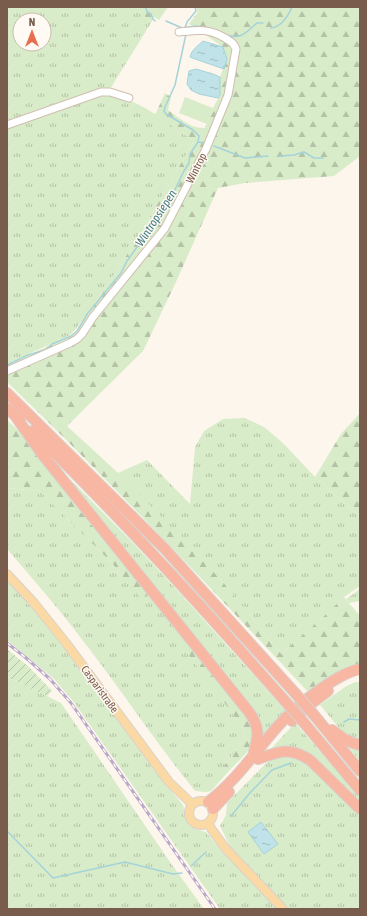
<svg xmlns="http://www.w3.org/2000/svg" width="367" height="916" viewBox="0 0 367 916" font-family="'Asap Condensed',sans-serif">
<defs>
<pattern id="grass-tufts" width="24" height="20" patternUnits="userSpaceOnUse"><rect width="24" height="20" fill="#d8ecc9"/><path d="M3 7l-1-3M5 7V3M7 7l1-3M15 17l-1-3M17 17v-4M19 17l1-3" fill="none" stroke="#b4c2a5"/></pattern>
<pattern id="forest-firs" width="22" height="20" patternUnits="userSpaceOnUse"><rect width="22" height="20" fill="#d8ecc9"/><path d="M5 1l3.5 6h-7zM16 11l3.5 6h-7z" fill="#b4c2a5"/></pattern>
<pattern id="garden-furrows" width="10" height="10" patternUnits="userSpaceOnUse"><rect width="10" height="10" fill="#d8ecc9"/><path d="M-1 1l2-2M0 10L10 0M9 11l2-2" fill="none" stroke="#b4c2a5"/></pattern>
<pattern id="water-ripples" width="26" height="14" patternUnits="userSpaceOnUse"><rect width="26" height="14" fill="#bfe3e8"/><path d="M2 4q2-2 4 0t4 0M15 11q2-2 4 0t4 0" fill="none" stroke="#a0bbbe"/></pattern>
</defs>
<rect width="100%" height="100%" fill="#fdf6ec"/>
<!-- grass -->
<path fill="url(#grass-tufts)" fill-rule="evenodd" d="M7,7h129l15,16 -41,66 -103,34zM20,20h24v24h-24z
M101,94c30,-1 69,30 93,47l-60,103 -38,58 -21,28 -5,5 -63,29v-237z
M245,418l19,9 19,16 32,34 45,40v69l-16,11 -23,22 -40,35 -59,-73 -104,-108 29,-13 43,44 5,-57 9,-16 19,-12z
M62,471l70,71 45,48 108,120 -25,31 -140,-195z
M7,488l33,3 72,72 31,37 6,-7 42,51 -6,5 57,77 3,12 -21,28 5,5 -18,20 -5,1 -11,-1c-41,-51 -77,-106 -118,-158 -22,-29 -46,-56 -70,-84z
M7,579l57,66 89,124 30,36 3,14 9,10 11,3 17,21 56,56h-59l-147,-208 -20,-23 -46,-38z
M360,589v12l-11,2 -3,-4z
M7,677l40,19 14,7 109,159 34,47h-197z
M355,682h5v58l-6,-1 -10,-5 -24,-29 25,-18z
M295,723l65,74v8l-46,-45 -46,-8z
M346,744l14,5v12z
M288,755l14,4 17,14 41,42v94h-73l-55,-59 -12,-24 6,-11 1,-12 44,-45z"/>
<!-- forest -->
<path fill="url(#forest-firs)" d="M136,7h32l-9,13 -5,-3 -3,6z
M196,7h164v149l-26,20 -89,7 -27,5 -42,94 -33,69 -76,75 62,57 93,98 59,73 40,-35 23,-22 16,19v49l-16,4 -14,7 -22,16c-98,-105 -197,-210 -301,-310v-17l68,-31 59,-90 60,-103 -39,-26 10,-22 6,4 -3,13c11,7 22,19 37,18l8,-20 7,-13v-18l7,-18 -4,-12 -34,-23 9,-12z
M360,413v104l-45,-40 26,-43z
M7,420l18,17 124,156 -6,8 -31,-38 -72,-72 -33,-3z
M191,644l59,75 5,19 -5,11 -21,22 -5,-5 21,-28 -3,-12 -58,-77z"/>
<!-- garden -->
<path fill="url(#garden-furrows)" d="M7,649l22,18 23,24 -5,5 -40,-19z"/>
<!-- pitch -->
<path fill="#d8ecc9" d="M185,97l28,11 -6,16 -28,-11z"/>
<!-- water -->
<path fill="url(#water-ripples)" stroke="#a5d3da" d="M203,41l20,6 4,12 -3,10 -29,-10 -5,-2c2,-8 8,-11 13,-16z
M196,69l17,5 7,3v18l-2,3 -19,-4 -8,-4 -4,-6 2,-13z
M261,822l17,22 -14,10 -16,-22z"/>
<g fill="none" stroke-linecap="round" stroke-linejoin="round">
<!-- stream -->
<path stroke="#a5d3da" stroke-width="1.5" d="M145,7l1,1 1,4 4,2 2,5 2,2
M166,21l16,7 14,-2 8,1
M185,28l2,-6 9,-11 -1,-4
M271,28c11,-1 17,-12 21,-21
M226,35c16,5 20,-3 31,-12h6
M198,142l6,1
M214,146l31,12 23,-2
M279,156l15,-1 10,-3 10,6h9
M7,365l21,-10 17,-5 7,-6 19,-8 6,-5 11,-18 33,-40 6,-12 41,-57 16,-33 5,-8 1,-9 8,-12 1,-6 -6,-6 -27,-16 -2,-3 1,-4 10,-22 11,-51
M344,722l5,-3 11,1
M231,816l18,-22 23,-24 19,-7
M7,831l46,47 72,-16 48,12 9,-1
M191,866l15,-14"/>
<!-- minor casing -->
<g stroke="#d1beb0" stroke-width="9">
<path id="minor" d="M7,125l94,-33h9l19,6
M7,371l63,-28 7,-4 5,-5 11,-17 72,-89 41,-79 22,-54 8,-46c-3,-7 -5,-7 -11,-11 -17,-10 -27,-8 -46,-6"/>
</g>
<!-- major casing -->
<g stroke="#dad1cd" stroke-width="10">
<path id="major" d="M7,574l27,29 32,40 103,139 23,22
M189 813a12 12 0 1 1 24 0a12 12 0 1 1-24 0Z
M208,823l4,7 14,19 57,60"/>
</g>
<!-- highway casing -->
<g stroke="#dad1cd" stroke-width="12">
<path id="highway" d="M7,393l157,155 131,145
M7,408l13,12
M16,417l26,37 207,258c12,17 9,25 4,44
M32,431c89,86 172,178 253,270
M314,715l46,56
M292,721l12,-12 24,-18
M305,724l55,66
M332,730c9,7 17,13 28,15
M258,759c22,-8 31,-12 52,1l50,49
M208,802c28,-21 47,-50 70,-76 13,-15 28,-27 44,-38 12,-8 24,-16 38,-19
M213,809l16,-17"/>
</g>
<!-- minor -->
<use href="#minor" stroke="#fff" stroke-width="7"/>
<!-- major -->
<use href="#major" stroke="#fbd9a5" stroke-width="8"/>
<!-- highway -->
<use href="#highway" stroke="#f7b7a3" stroke-width="10"/>
<!-- rail casing -->
<g stroke="#b9a8c9" stroke-width="3">
<path id="rail" d="M7,643l18,14 25,22 21,24 144,206"/>
</g>
<!-- rail -->
<use href="#rail" stroke="#fffaf3" stroke-width="1.5" stroke-dasharray="4.5" stroke-linecap="butt"/>
<!-- highway-bridge casing -->
<g stroke="#dad1cd" stroke-width="12" stroke-linecap="butt">
<path id="highway-bridge" d="M295,693l19,22
M285,701l20,23"/>
</g>
<!-- highway-bridge -->
<use href="#highway-bridge" stroke="#f7b7a3" stroke-width="10"/>
</g>
<g text-anchor="middle" dominant-baseline="central" stroke-width="3" stroke-linejoin="round" paint-order="stroke">
<!-- street labels -->
<g font-size="11" fill="#7a5c4d" stroke="#fffaf3">
<text transform="translate(196 168) rotate(-63)">Wintrop</text>
<text transform="translate(100 689) rotate(54)">Casparistraße</text>
</g>
<!-- water labels -->
<g font-size="12" font-style="italic" fill="#437c86" stroke="#fffaf3">
<text transform="translate(156 218) rotate(-57)">Wintropsiepen</text>
</g>
</g>
<!-- border -->
<rect width="367" height="916" fill="none" stroke="#7a5c4d" stroke-width="16"/>
<!-- north arrow -->
<g transform="translate(32 32)"><circle r="19" fill="#fffaf3" stroke="#cabbb1"/>
<path d="M0-3L7 15L0 10L-7 15Z" fill="#e76f51"/>
<text y="-6" font-size="11" font-weight="bold" text-anchor="middle" fill="#7a5c4d">N</text>
</g>
</svg>
